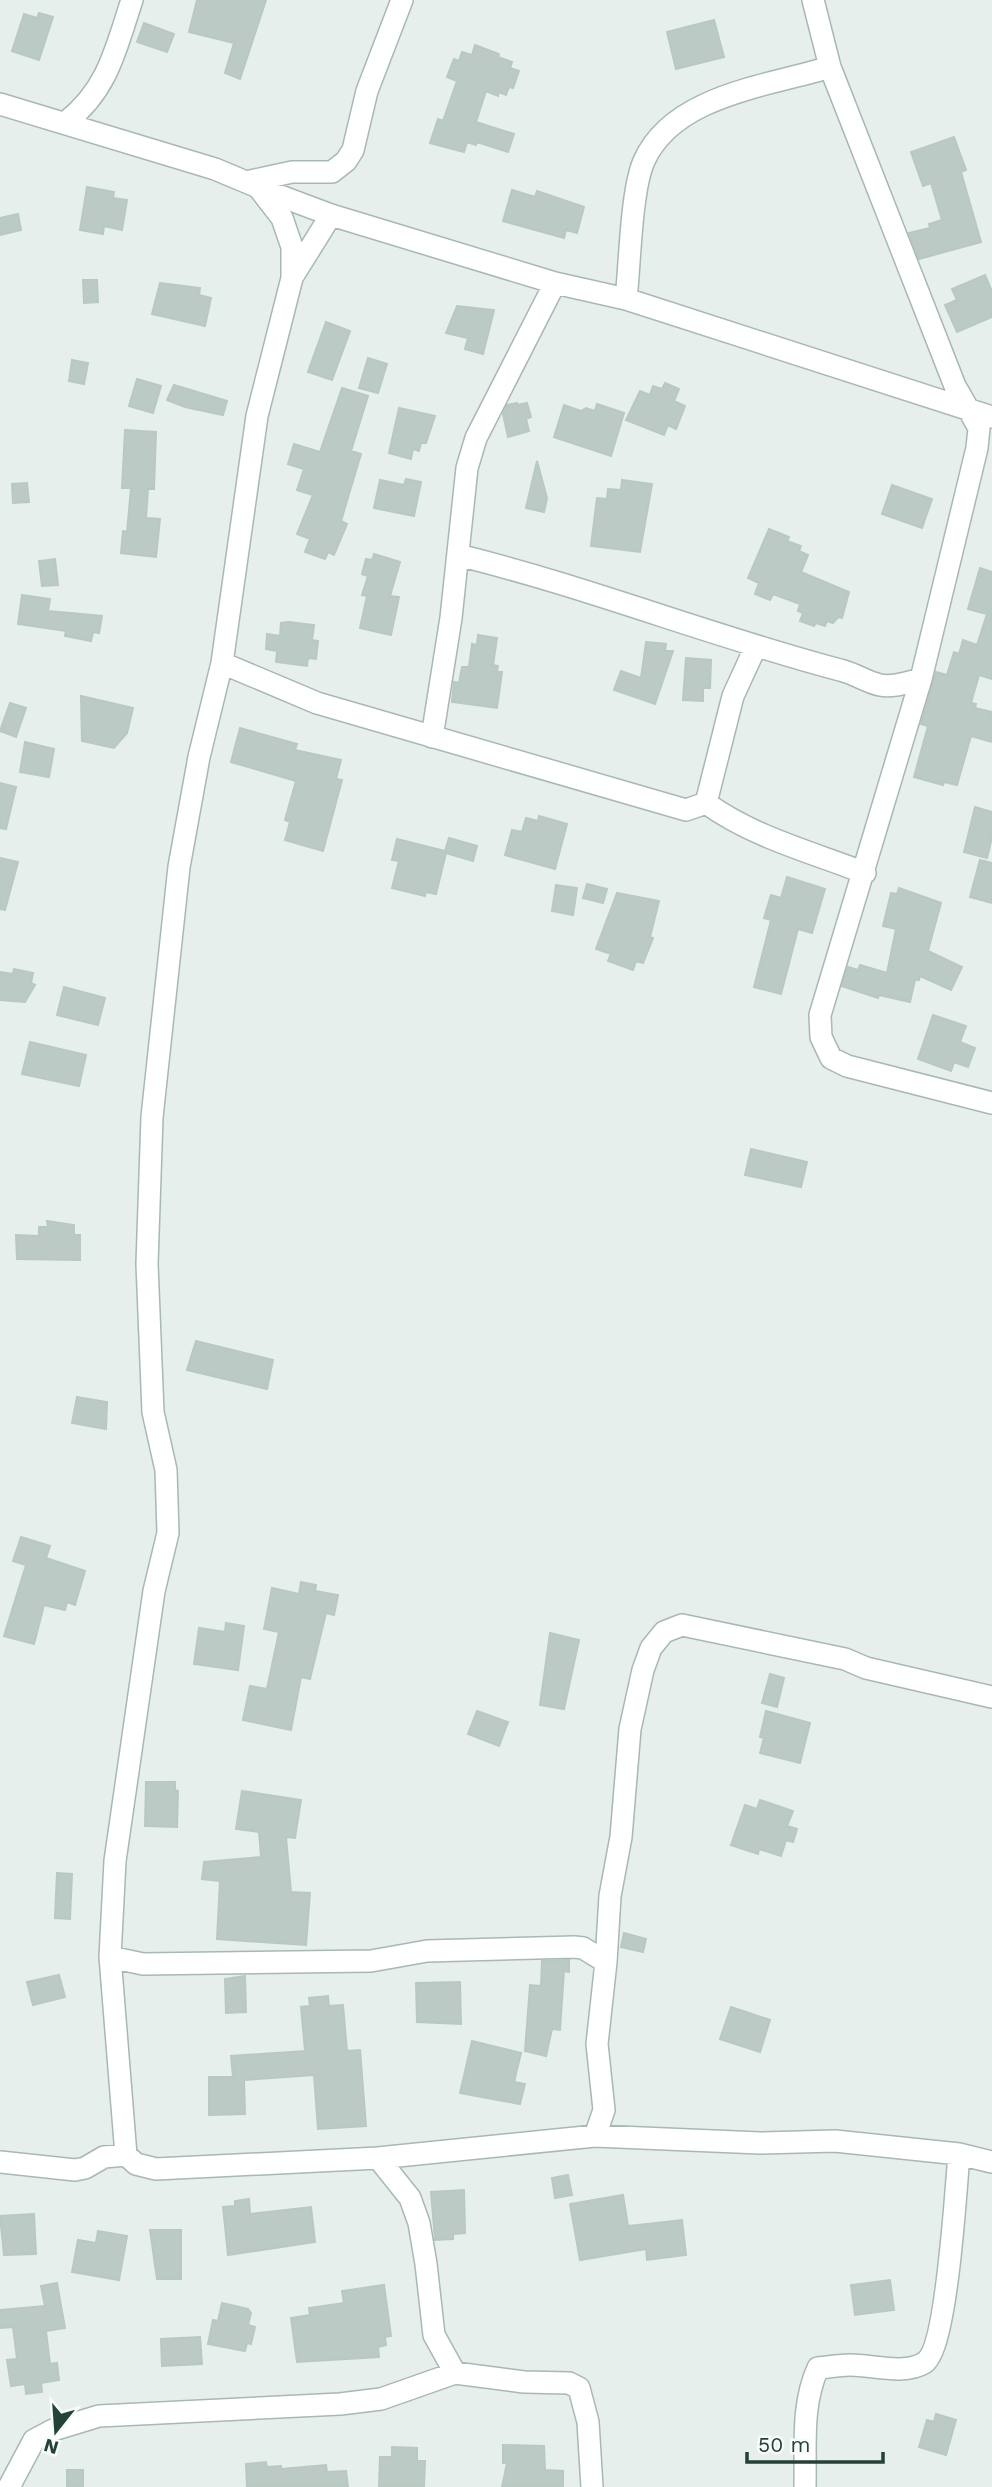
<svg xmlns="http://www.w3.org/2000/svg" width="992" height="2487" viewBox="0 0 992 2487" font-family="'Work Sans',sans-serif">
<rect width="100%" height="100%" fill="#e6efeb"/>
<!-- building -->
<path fill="#bbcac4" stroke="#b8c9c2" stroke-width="2" d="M197,0h69l-26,79 -15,-6 9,-30 -45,-11z
M39,13l14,4 -14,43 -27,-9 12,-37 13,4z
M714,20l10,37 -48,12 -9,-37z
M144,23l30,11 -7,18 -30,-10z
M475,45l24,9 -1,3 14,5 -2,6 9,3 -6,17 -4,-1 -3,8 -7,-3 -1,4 -12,-5 -10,31 38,12 -6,18 -31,-10 -1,3 -9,-3 -3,10 -34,-9 8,-24 5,2 14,-40 -10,-4 7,-18 5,2 3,-9 10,3z
M954,137l12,33 -5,2 20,70 -62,17 -10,-26 21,-5 -1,-4 13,-4 -11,-37 -8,3 -12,-34z
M87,187l27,5 -1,6 14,2 -5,30 -18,-4 -1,8 -23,-4z
M512,190l23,7 2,-6 47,16 -7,26 -11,-3 -2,8 -61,-17z
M18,214l3,16 -21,5v-17z
M985,275l7,17v25l-35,15 -12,-27 12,-5 -5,-11z
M83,280h14l1,22 -14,1z
M160,283l40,5 -1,7 12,3 -6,28 -53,-12z
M457,306l37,4 -11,44 -18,-5 3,-11 -22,-5z
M326,322l24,9 -18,49 -24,-8z
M368,358l19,6 -9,29 -19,-5z
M72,360l16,3 -4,21 -15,-3z
M137,379l24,7 -8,27 -24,-7z
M665,383l14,6 -5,12 11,5 -9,23 -8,-4 -4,10 -38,-15 14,-29 10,4 3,-9 9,3z
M174,385l53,16 -4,14 -38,-8 -18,-7z
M342,388l26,8 -17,55 10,3 -20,67 6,3 -13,31 -6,-3 -3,7 -20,-7 5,-13 -13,-5 16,-39 -16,-5 7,-21 -16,-5 6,-20 26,8z
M517,403v2l10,-2 4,14 -5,2 3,12 -21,6 -5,-23 4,-9z
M597,404l27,9 -13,43 -57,-19 10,-32 17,6 5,-3 9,3z
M399,408l36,8 -9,27h-5l-2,8 -6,-2 -2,10 -22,-6z
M125,430l31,2 -2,57h-6l-2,29 14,1 -4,38 -35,-4 2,-22 4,1 4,-44h-9z
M537,461l10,37 -3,14 -18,-4z
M406,479l15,3 -7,34 -40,-8 6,-28 24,5z
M622,480l30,4 -12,68 -49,-6 6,-48 10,1 1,-10 13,1z
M27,483l2,19 -16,1 -1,-19z
M892,485l40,14 -10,29 -40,-14z
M769,529l20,8 -2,4 14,5 -2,5 9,4 -7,17 48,20 -7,26 -4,-1 -5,6 -6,-2 -2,5 -9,-3 -2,3 -14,-5 3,-8 -5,-2 2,-7 -27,-10 -3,6 -15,-6 4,-11 -11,-5z
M374,554l26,8 -10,34 9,1 -8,38 -31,-7 7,-32 -5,-1 6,-19 -6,-2 4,-15 6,1z
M55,559l3,26 -16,1 -3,-25z
M980,568l12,4v107l-13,-4 -8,28 5,1 -1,4 17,4v30l-21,-6 -14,49 -13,-3 -1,3 -29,-8 14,-51 -7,-2 15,-52 11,3 7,-23 5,2 4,-14 14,5 10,-31 -19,-5z
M22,595l28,4 -2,12 54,5 -3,17 -6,-1 -2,9 -26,-5 1,-5 -48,-7z
M289,622l25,3 -2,15 6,1 -2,18 -8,-1 -1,8 -31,-4 1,-11 -11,-2 1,-15 13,2 1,-13z
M478,635l19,3 -4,27 5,1 -1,6h5l-5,36 -45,-6 2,-20 5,1 3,-16h7l3,-23 5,1z
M646,642l20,2 -1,7h8l-18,53 -41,-14 7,-19 20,7z
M686,658l25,2 -1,28h-7v13l-20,-1z
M81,696l52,12 -6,25 -13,15 -32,-7z
M10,703l16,5 -10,29 -16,-6z
M240,728l57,16 -2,6 46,10 -5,19 6,1 -19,71 -38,-11 5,-18 -5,-2 11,-39 -65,-19z
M25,742l29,7 -5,28 -29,-5z
M0,783l16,4 -10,42 -6,-1z
M975,807l17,5v25l-5,21 -23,-6z
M539,816l28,8 -12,45 -50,-14 7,-25 10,2 4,-14 12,3z
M449,838l28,8 -4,15 -27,-8 -10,41 -10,-2 -1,4 -33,-8 7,-27 -7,-1 5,-21 48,12z
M0,858l18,4 -13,48 -5,-1z
M980,860l12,3v40l-22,-6z
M787,877l38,12 -13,44 -14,-4 -17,65 -27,-7 17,-67 -7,-2 7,-23 10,3z
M587,884l20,5 -4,14 -20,-5z
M556,885l21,3 -4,27 -21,-4z
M899,888l42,15 -13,48 34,16 -11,23 -31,-14 -1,4h-4l-5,22 -31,-7 -1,3 -36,-12 6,-19 10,3 2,-5 27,8 9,-44 -13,-3 8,-33 6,1z
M617,893l42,8 -9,36 3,1 -10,25 -7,-2 -3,9 -25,-9 3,-7 -15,-5z
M14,969l19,4 -2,10 4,2 -10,17 -25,-2v-28l13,2z
M64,987l41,11 -7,27 -41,-10z
M933,1015l33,11 -6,16 15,6 -7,19 -14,-5 -3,9 -33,-12z
M30,1042l56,13 -7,31 -57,-12z
M751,1149l56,13 -6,25 -56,-12z
M47,1221l27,4v10h6v25l-63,-1 -1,-24 23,1v-9h9z
M196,1341l77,19 -6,29 -80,-19z
M77,1397l30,5 -1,27 -34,-6z
M21,1537l29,9 -4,12 39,13 -10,34 -8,-3 -2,8 -21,-5 -10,39 -30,-8 22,-71 -13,-4z
M301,1582l15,3 -1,6 23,4 -4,20 -8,-2 -16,66 -9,-2 -10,53 -48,-10 7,-34 17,3 12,-57 -15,-3 8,-41 27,6z
M226,1623l18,3 -6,44 -44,-6 5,-36 26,4z
M550,1633l29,7 -15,69 -24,-4z
M770,1674l14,4 -7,29 -15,-4z
M477,1711l31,11 -9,24 -31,-12z
M766,1711l44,12 -10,40 -40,-10 4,-15 -4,-1z
M146,1782h29v8l3,1 -1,36 -32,-1z
M242,1791l59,9 -6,38 -9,-1 5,55 19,1 -4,52 -89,-6 3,-58 -18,-2 2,-17 57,-5 -2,-25 -23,-3z
M760,1800l33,11 -6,15 10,3 -4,13 -7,-2 -5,16 -22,-7 -1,5 -27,-9 14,-40 12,4z
M57,1873l15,1 -2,45 -15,-1z
M624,1933l22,6 -3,13 -22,-5z
M569,1960v12l-5,-1 -4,59 -8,-1 -6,27 -21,-5 5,-66 11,1 1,-25z
M59,1975l6,22 -32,8 -6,-23z
M245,1976l1,36 -20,1 -1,-34z
M460,1982l1,42 -44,-2 -1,-39z
M328,1996l1,10 14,-1 4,46 13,-1 6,76 -48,3 -4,-54 -70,5 1,34 -36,1v-38h24l-2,-21 74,-5 -4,-44 9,-1 -1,-8z
M731,2007l39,13 -10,32 -40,-13z
M472,2041l49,12 -7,29 11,2 -5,20 -60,-11z
M568,2175l4,20 -17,3 -3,-20z
M464,2190l1,43 -12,1v5l-18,1 -4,-48z
M623,2195l5,31 54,-6 4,35 -39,5 -1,-11 -66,11 -10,-56z
M249,2199l1,15 61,-7 4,35 -87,13 -5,-48 12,-1v-5z
M34,2214l2,40 -32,1 -4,-39z
M150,2230h31v49h-24z
M98,2231l29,5 -8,44 -47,-8 6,-32 18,3z
M890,2280l4,30 -39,5 -4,-30z
M57,2283l8,45 -19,3 4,33 7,-1 2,17 -18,3 1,9 -16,2 -1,-10 -14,2 -4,-26 10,-1 -4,-32 -13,1v-18l45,-4 -4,-20z
M384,2285l7,51 -6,1 1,8 -8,2 1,10 -82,5 -6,-44 19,-3 -1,-7 35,-5 -2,-12z
M222,2303l26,6 3,4 -3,12 7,2 -4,17 -4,-1 -2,8 -37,-7 5,-24 5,1z
M200,2337l2,27 -40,2 -1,-27z
M936,2414l20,6 -10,35 -27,-8 8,-27 7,2z
M503,2445l41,1 1,24 18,1v16h-61l5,-24h-4z
M392,2447l25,1v13h8l-1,26h-45l1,-30h12z
M266,2462l1,5 14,-1v3l45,-4 1,7 19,-1 2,16h-101l-1,-23z
M67,2470h16v17h-16z"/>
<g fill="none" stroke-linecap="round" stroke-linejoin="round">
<!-- minor casing -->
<g stroke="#a8b8b2" stroke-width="24">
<path id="minor" d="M813,0l17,67 125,319 24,42 -2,20 -56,231 -101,336 1,22 10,21 16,8 145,37
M0,104l215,65 43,18 24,31 10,29v31l-35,138 -35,247 -23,94 -20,110 -27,250 -5,147 6,148 13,58 2,63 -14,58 -39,270 -5,96 16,198 10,9 20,5 222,-11 217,-22 165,7 75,-2 124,13 33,8
M66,122c42,-32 50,-74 66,-122
M246,182l46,-10h40l14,-11 7,-11 14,-59 35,-91
M259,188l72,27 224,68 71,16 366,118
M293,276l38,-61
M626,299c4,-35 5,-109 18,-138 29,-66 125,-75 186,-94
M458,555c130,32 253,81 382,115 14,3 26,12 40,15 13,3 28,-3 41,-6
M222,663l95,40 369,107 20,-7 27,-107 23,-50
M432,737l19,-119 16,-150 9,-30 79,-155
M706,803c47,34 105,49 159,70
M110,1957l33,7 228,-3 56,-10 147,-4 9,1 23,14 -9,82 7,66 -9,26
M606,1962l4,-66 11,-59 9,-108 13,-59 8,-22 13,-16 18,-7 163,34 21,9 126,29
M378,2158l32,40 9,25 7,41 8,71 21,38
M0,2162l75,8 10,-2 19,-11 22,-2
M9,2487l25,-47 19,-10 46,-14 241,-12 41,-5 74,-26 69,9 45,1 10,5 9,34 4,65
M805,2487c1,-40 -4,-82 13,-119 11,-1 22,-3 32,-3 23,0 54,10 74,-2 23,-14 32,-176 35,-209"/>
</g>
<!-- minor -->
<use href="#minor" stroke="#fff" stroke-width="21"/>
</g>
<!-- north arrow -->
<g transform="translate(56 2431) rotate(197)" stroke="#f7fbf9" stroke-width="5" paint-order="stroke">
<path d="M0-5L12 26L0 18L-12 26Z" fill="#24423a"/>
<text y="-10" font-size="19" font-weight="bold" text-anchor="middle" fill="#24423a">N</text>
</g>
<!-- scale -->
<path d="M747 2452v10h136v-10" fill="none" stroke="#24423a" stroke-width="3.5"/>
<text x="758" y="2452" font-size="21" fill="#24423a" stroke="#f7fbf9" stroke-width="5" paint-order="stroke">50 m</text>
</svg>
